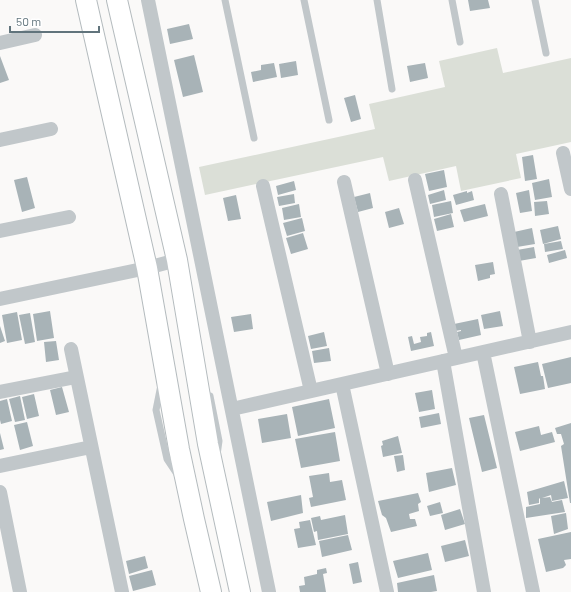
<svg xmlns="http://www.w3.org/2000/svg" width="571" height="592" viewBox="0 0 571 592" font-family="Barlow,sans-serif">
<rect width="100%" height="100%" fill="#faf9f8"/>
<!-- green -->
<path fill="#dbdfd7" d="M497,48l6,25 68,-15v84l-55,12 5,24 -60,13 -5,-25 -67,15 -6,-24 -178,38 -6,-28 176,-38 -6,-25 76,-17 -6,-26z"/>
<!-- building -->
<path fill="#a8b3b7" d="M468,0h20l2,8 -20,3z
M189,24l4,15 -23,5 -3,-15z
M194,55l9,37 -20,5 -9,-37z
M0,56l9,24 -9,3z
M296,61l2,14 -17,3 -2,-14z
M274,63l3,14 -24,5 -2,-10 10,-2v-5z
M425,63l3,15 -18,4 -3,-16z
M355,95l6,24 -10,3 -7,-24z
M533,155l4,24 -12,2 -3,-24z
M444,170l3,17 -18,4 -4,-17z
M27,177l8,31 -13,4 -8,-32z
M549,179l3,18 -17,3 -3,-17z
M294,181l2,9 -18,5 -2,-9z
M444,190l2,10 -16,4 -2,-9z
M529,190l3,21 -12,2 -4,-20z
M467,191v2l5,-2 2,9 -18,5 -3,-10z
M370,193l3,15 -15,4 -4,-15z
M294,194l1,9 -16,3 -2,-9z
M236,195l5,24 -13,2 -5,-23z
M451,201l2,12 -19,4 -2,-12z
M547,201l2,13 -14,2 -1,-14z
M299,204l2,13 -17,3 -2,-12z
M485,204l3,12 -24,6 -4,-12z
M399,208l5,16 -15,4 -4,-16z
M451,214l3,13 -17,4 -3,-12z
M302,218l3,13 -18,5 -4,-13z
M558,226l3,13 -18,5 -3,-14z
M532,228l3,16 -18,3 -3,-15z
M303,233l5,16 -17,5 -5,-16z
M561,241l2,8 -18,3 -1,-8z
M534,247l2,11 -17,3 -2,-11z
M565,250l2,8 -18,5 -2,-8z
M493,262l2,12 -5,1v3l-12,3 -3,-16z
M50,311l4,27 -17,3 -4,-27z
M500,311l3,15 -19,3 -3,-14z
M17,312l5,28 -15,3 -5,-28z
M30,313l5,29 -10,2 -6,-29z
M251,314l2,15 -19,3 -3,-15z
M478,319l3,16 -22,5 -2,-8 4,-1v-1l-6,1 -1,-7z
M0,326l5,15 -5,2z
M324,332l3,14 -16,3 -3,-13z
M431,332l3,14 -23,5 -3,-14 4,-1 2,8 7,-2 -1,-5 7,-1v-3z
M56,341l3,19 -13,2 -2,-20z
M329,348l2,13 -17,2 -2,-12z
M571,357v26l-23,5 -6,-24z
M538,362l3,14h2l2,13 -25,5 -6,-27z
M62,387l7,25 -13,3 -6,-25z
M432,390l3,19 -16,3 -4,-19z
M34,394l5,22 -12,3 -5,-22z
M20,396l5,24 -10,2 -6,-23z
M7,399l5,22 -11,3 -1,-4v-19z
M329,399l6,29 -37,8 -6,-29z
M439,413l2,11 -20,4 -2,-11z
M287,414l4,24 -29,5 -4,-24z
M484,415l13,53 -15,4 -13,-54z
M27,422l6,24 -13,4 -6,-25z
M571,423v80h-1l-9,-57 3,-2 -3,-10h-4l-2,-6z
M539,426l2,9 11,-3 3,10 -35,9 -5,-19z
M335,432l5,29 -39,7 -6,-29z
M0,433l4,16 -4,1z
M398,436l4,17 -19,4 -2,-11 2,-1 -1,-4z
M403,455l2,15 -8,2 -3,-16z
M452,468l4,17 -27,7 -3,-19z
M329,473l1,9 12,-2 4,20 -35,7 -2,-9 4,-1 -4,-21z
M564,481l4,17 -16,3 -1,-6 -9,3 8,-1 2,5 10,-2 3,12 -39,6v-11l14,-3v-6l-1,1v4l-10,2 -2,-13z
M418,493l3,9 -3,2 1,7 -10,3 1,5h5l2,7 -26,6 -5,-14 -4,-3 -4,-14z
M301,495l2,18 -32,8 -4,-19z
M440,502l3,11 -13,3 -3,-10z
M460,509l5,15 -20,6 -4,-15z
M566,513l2,16 -14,5 -3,-18z
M345,515l3,19 -30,6 -1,-9 -3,1 -3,-14 9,-2 1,4z
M310,520l6,25 -18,3 -4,-19 6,-1 -1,-6z
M571,532v27l-7,1 2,5 -3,3 -17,4 -8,-33z
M348,535l4,15 -30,7 -3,-16z
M465,540l4,16 -24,6 -4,-16z
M428,553l4,17 -34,8 -5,-17z
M145,556l3,12 -19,6 -3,-13z
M358,562l4,20 -9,2 -4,-20z
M326,568l1,5 -4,1 3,18h-26l-1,-6 6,-1 -1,-8 13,-3v-4z
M152,570l4,15 -23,6 -4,-15z
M434,575l3,16 -6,1h-33l-1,-9z"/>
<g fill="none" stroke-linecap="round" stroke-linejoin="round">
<!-- secondary casing -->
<g stroke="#b4bbbe" stroke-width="22">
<path id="secondary" d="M86,0l61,268 32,181 15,70 17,73
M117,0l60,260 31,184 32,148"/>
</g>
<!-- lane -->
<path stroke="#c1c7ca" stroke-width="7" d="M225,0l29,138
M304,0l25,120
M377,0l15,89
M452,0l8,42
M535,0l11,53
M161,385l-5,25 11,49 10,15
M210,396l9,45 -2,14"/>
<!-- street -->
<path stroke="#c1c7ca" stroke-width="14" d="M148,0l121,592
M0,43l35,-8
M0,140l51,-11
M563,153l8,36
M415,180l41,178
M344,182l44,192
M263,186l48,205
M501,194l29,148
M0,231l69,-14
M0,299l147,-31 30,-8
M71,349l51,243
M483,352l50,240
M443,361l41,231
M342,384l45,208
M0,392l76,-15
M232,409l339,-77
M0,466l91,-19
M0,492l20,100"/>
<!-- secondary -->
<use href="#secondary" stroke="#fff" stroke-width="20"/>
</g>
<!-- scale -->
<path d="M10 26v6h89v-6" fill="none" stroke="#61747c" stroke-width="2"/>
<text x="16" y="26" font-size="12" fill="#61747c" stroke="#ffffff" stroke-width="3" paint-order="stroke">50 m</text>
</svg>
